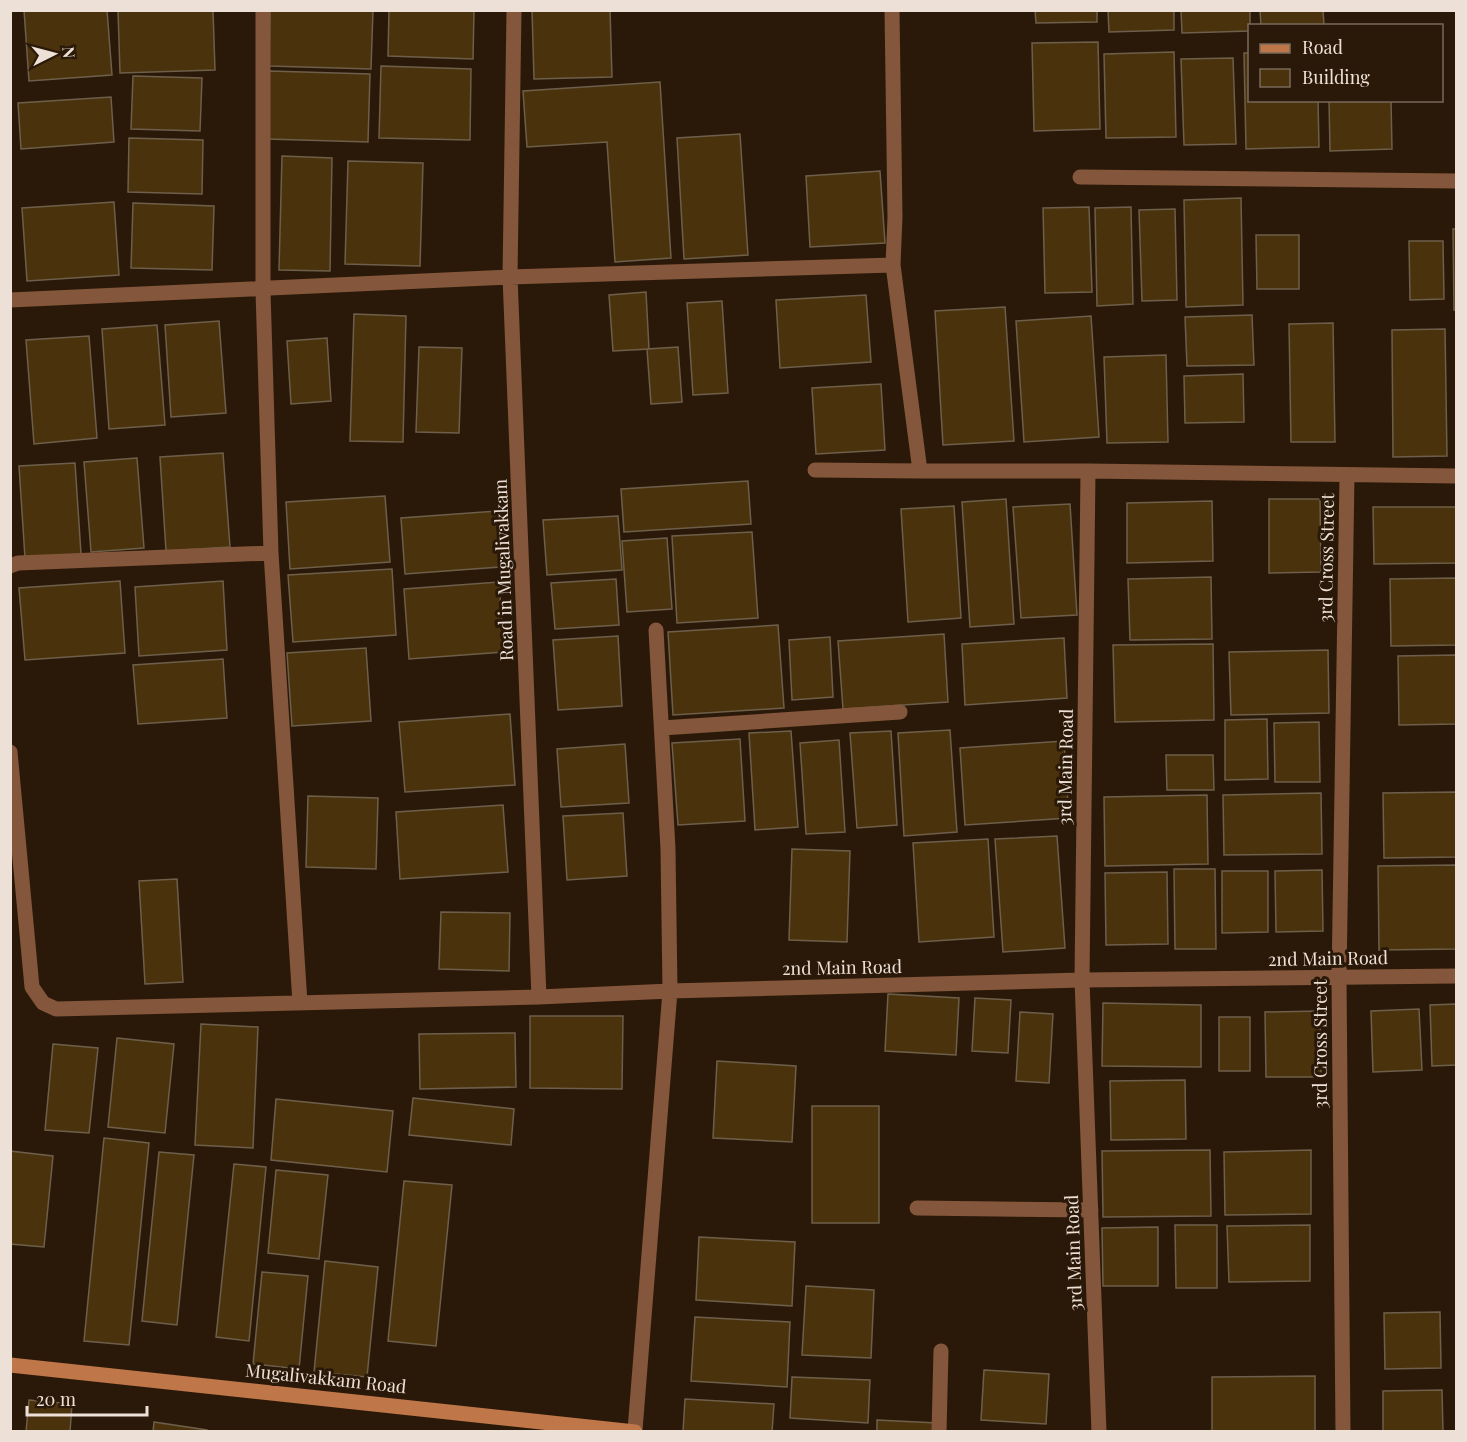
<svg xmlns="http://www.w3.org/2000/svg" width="1467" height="1442" viewBox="0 0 1467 1442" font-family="'Playfair Display',serif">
<rect width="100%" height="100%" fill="#2a1909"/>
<!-- building -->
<path fill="#4a320d" stroke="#6e5f4a" stroke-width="1.5" d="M24,10h83l5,65 -83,6z
M118,10h95l2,60 -95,3z
M270,10h103l-2,59 -102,-3z
M389,10h85l-1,49 -85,-3z
M532,10h78l2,67 -78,2z
M1035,10h62v12l-61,1z
M1108,10h66v20l-65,2z
M1181,10h69v21l-68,2z
M1260,10h63l1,16h-63z
M1098,42l2,87 -66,2 -2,-88z
M1174,52l2,85 -70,1 -2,-84z
M1244,53h6v47h68l1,47 -73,2z
M1233,58l3,86 -52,1 -3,-86z
M381,66l90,3 -1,71 -91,-2z
M269,71l101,3 -2,68 -101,-3z
M133,76l69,2 -2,53 -69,-2z
M660,82l11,176 -56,4 -8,-120 -80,5 -4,-56z
M111,97l3,45 -93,7 -3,-46z
M1329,100h62l1,49 -62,2z
M740,134l8,121 -64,4 -7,-121z
M129,138l74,2 -1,54 -74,-2z
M282,156l50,2 -2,113 -51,-1z
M348,161l75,2 -3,103 -75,-2z
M880,171l5,72 -75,4 -4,-71z
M1241,198l2,107 -57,2 -2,-107z
M114,202l5,73 -92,6 -5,-73z
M133,203l81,3 -2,64 -81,-2z
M1089,207l3,85 -47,1 -2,-85z
M1131,207l2,97 -36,2 -2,-98z
M1175,209l2,91 -35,1 -3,-91z
M1453,229h3v81h-2z
M1256,235h43v54h-42z
M1409,241h34l1,58 -34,1z
M646,292l3,57 -36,2 -4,-56z
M866,295l5,67 -91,6 -4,-68z
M722,301l6,92 -35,2 -6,-92z
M1005,307l9,134 -71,4 -8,-134z
M354,314l52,2 -3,126 -53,-1z
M1252,315l2,50 -67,1 -2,-49z
M1091,316l8,121 -75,5 -8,-121z
M219,321l7,92 -55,4 -6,-92z
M1333,323l2,119h-44l-2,-118z
M157,325l8,100 -56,4 -7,-100z
M1445,329l2,127 -54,1 -1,-127z
M89,336l8,102 -63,6 -8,-104z
M327,338l4,63 -40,3 -4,-63z
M419,347l43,1 -3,85 -43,-1z
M678,347l4,55 -31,2 -4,-55z
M1166,355l2,87 -61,1 -3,-86z
M1243,374l1,48 -59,1 -1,-47z
M881,384l4,66 -69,4 -4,-66z
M223,453l7,94 -64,4 -6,-94z
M137,458l7,90 -53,4 -7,-90z
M75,463l6,91 -56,4 -6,-92z
M748,481l3,43 -127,8 -3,-43z
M385,496l5,66 -100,7 -4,-67z
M1006,499l8,125 -44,3 -8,-125z
M1269,499h51l1,73 -52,1z
M1212,501l1,60 -86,2v-60z
M1070,504l7,111 -56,3 -8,-111z
M954,506l7,112 -53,4 -7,-113z
M1373,507h83v56l-82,1z
M497,511l3,56 -95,7 -4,-56z
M618,516l4,54 -75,5 -4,-55z
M752,532l6,86 -81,5 -5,-87z
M667,538l5,71 -45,3 -5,-71z
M392,569l4,66 -103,7 -5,-67z
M1211,577l1,62 -82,1 -2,-61z
M1456,578v67l-65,1 -1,-67z
M616,579l3,46 -64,4 -4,-46z
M120,581l5,72 -100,7 -6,-72z
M223,581l4,69 -88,6 -4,-69z
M499,582l5,70 -95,7 -5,-70z
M778,625l6,83 -111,7 -5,-83z
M944,634l4,68 -105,7 -5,-68z
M618,636l4,70 -64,4 -5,-70z
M830,637l3,60 -41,3 -3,-60z
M1064,638l3,60 -102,7 -3,-61z
M1213,644l1,76 -99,2 -2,-77z
M366,648l5,73 -79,5 -5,-73z
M1328,650l1,63 -98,2 -2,-63z
M1456,655v69l-57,1 -1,-69z
M223,659l4,59 -89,6 -5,-59z
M510,714l5,71 -110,7 -6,-70z
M1267,719l1,60 -43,1v-60z
M1319,722l1,60h-45l-1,-59z
M950,730l7,102 -53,4 -6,-103z
M791,731l7,96 -43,3 -6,-97z
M891,731l6,94 -40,3 -7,-95z
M740,739l5,82 -67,4 -6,-82z
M839,740l6,92 -39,2 -6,-91z
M1064,741l5,77 -104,7 -5,-77z
M625,744l4,59 -68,4 -4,-58z
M1166,755h47l1,35h-47z
M1456,792v65l-72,1 -1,-65z
M1321,793l1,61 -98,1 -1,-60z
M1207,795l1,69 -103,2 -1,-69z
M308,796l70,2 -2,71 -70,-2z
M503,805l5,67 -108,7 -4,-67z
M623,813l4,63 -60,4 -4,-64z
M1057,836l8,112 -62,4 -8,-113z
M988,839l6,98 -75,5 -6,-99z
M792,849l58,2 -3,91 -58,-2z
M1456,865v84l-77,1 -1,-84z
M1174,869h41l1,80h-41z
M1322,870l1,61 -47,1 -1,-61z
M1222,871h46v61l-46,1z
M1167,872l1,72 -62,1 -1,-72z
M177,879l6,103 -38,2 -6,-103z
M441,912l69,1 -1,58 -70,-2z
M888,994l71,4 -3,57 -71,-4z
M975,998l36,2 -3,53 -36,-2z
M1103,1003l98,2v62l-99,-1z
M1456,1004v61l-24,1 -2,-61z
M1419,1009l3,61 -49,2 -2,-61z
M1320,1011l1,66h-55l-1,-65z
M1020,1012l33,2 -4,69 -33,-2z
M530,1016h93l-1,73 -92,-1z
M1219,1017h31v54h-31z
M201,1024l57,3 -5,121 -58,-3z
M515,1033l1,54 -96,2 -1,-55z
M117,1038l57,6 -9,89 -57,-6z
M53,1044l45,4 -9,85 -44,-3z
M717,1061l79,5 -4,76 -79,-4z
M1185,1080l1,59 -75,1 -1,-59z
M413,1098l101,11 -3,36 -102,-10z
M276,1099l117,12 -6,61 -116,-12z
M812,1106h67v117h-67z
M104,1138l45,5 -20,202 -45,-4z
M1210,1150l1,66 -108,1 -1,-66z
M1311,1150v64l-86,1 -1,-63z
M10,1151l43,5 -9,91 -34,-3z
M159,1152l35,3 -17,170 -35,-4z
M234,1164l32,3 -17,174 -33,-4z
M276,1170l52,5 -9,84 -51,-6z
M404,1181l48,4 -16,161 -48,-5z
M1175,1225h42v63h-41z
M1310,1225v56l-81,1 -2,-56z
M1158,1227v59h-55l-1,-58z
M699,1237l96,5 -3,64 -96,-6z
M325,1261l53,6 -11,110 -53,-5z
M262,1272l46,4 -9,93 -46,-5z
M806,1286l68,4 -3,68 -69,-3z
M1440,1312l1,56 -56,1 -1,-56z
M695,1317l95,5 -3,65 -96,-6z
M984,1370l65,4 -3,50 -65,-4z
M1315,1376v56h-103v-55z
M792,1377l78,3 -2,43 -78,-5z
M1442,1390l1,42h-60v-41z
M685,1399l89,5 -2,28h-89z
M29,1400l43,4 -2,28h-44z
M877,1420l60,3 -1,9h-59z
M154,1422l53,8v2h-54z"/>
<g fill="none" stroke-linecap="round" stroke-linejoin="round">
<!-- street -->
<path stroke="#84563b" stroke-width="15" d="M263,10v281l8,262
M514,10l-4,267 29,720 131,-6 -2,-142 -12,-219
M892,10l3,207 -2,48
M1080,177l376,4
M10,300l500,-23 383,-12 27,206h168
M815,470l105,1
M10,566l8,-3 253,-10 29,450
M662,728l238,-16
M10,752l22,235 11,16 13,6 483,-12
M917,1208l174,2
M635,1430l35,-439 412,-11 374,-4
M939,1432l2,-81
M1099,1432l-17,-452 6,-509 368,5
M1343,1432l-4,-454 8,-502"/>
<!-- secondary -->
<path stroke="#bf7649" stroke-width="15" d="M10,1365l625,67"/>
</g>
<g text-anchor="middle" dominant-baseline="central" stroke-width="6" stroke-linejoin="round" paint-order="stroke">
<!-- street labels -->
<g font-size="18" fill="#ede1d7" stroke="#2a1909">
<text transform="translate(1326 558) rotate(-89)">3rd Cross Street</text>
<text transform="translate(503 570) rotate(-92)">Road in Mugalivakkam</text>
<text transform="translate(1065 767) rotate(-89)">3rd Main Road</text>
<text transform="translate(1328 958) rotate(-1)">2nd Main Road</text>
<text transform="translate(842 967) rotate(-1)">2nd Main Road</text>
<text transform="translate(1320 1044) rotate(-90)">3rd Cross Street</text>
<text transform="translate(1073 1253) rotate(-92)">3rd Main Road</text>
<text transform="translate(326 1378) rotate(6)">Mugalivakkam Road</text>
</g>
</g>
<!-- border -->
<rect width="1467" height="1442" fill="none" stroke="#ede1d7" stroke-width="24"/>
<!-- legend -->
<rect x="1248" y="24" width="195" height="78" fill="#2a1909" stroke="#78695b" stroke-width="1.5"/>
<rect x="1260" y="44" width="30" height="9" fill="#bf7649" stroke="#78695b" stroke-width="1.5"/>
<text x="1302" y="54" font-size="18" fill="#ede1d7">Road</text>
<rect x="1260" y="69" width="30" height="18" fill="#4a320d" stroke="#78695b" stroke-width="1.5"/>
<text x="1302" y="84" font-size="18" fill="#ede1d7">Building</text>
<!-- north arrow -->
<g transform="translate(54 54) rotate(84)" stroke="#2a1909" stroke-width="4.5" paint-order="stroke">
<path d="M0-4.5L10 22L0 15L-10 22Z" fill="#ede1d7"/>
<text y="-9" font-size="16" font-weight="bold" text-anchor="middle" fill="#ede1d7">N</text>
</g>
<!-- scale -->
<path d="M27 1406v9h120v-9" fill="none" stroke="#ede1d7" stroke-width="3"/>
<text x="36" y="1406" font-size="18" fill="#ede1d7" stroke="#2a1909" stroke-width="4.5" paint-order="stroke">20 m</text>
</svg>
